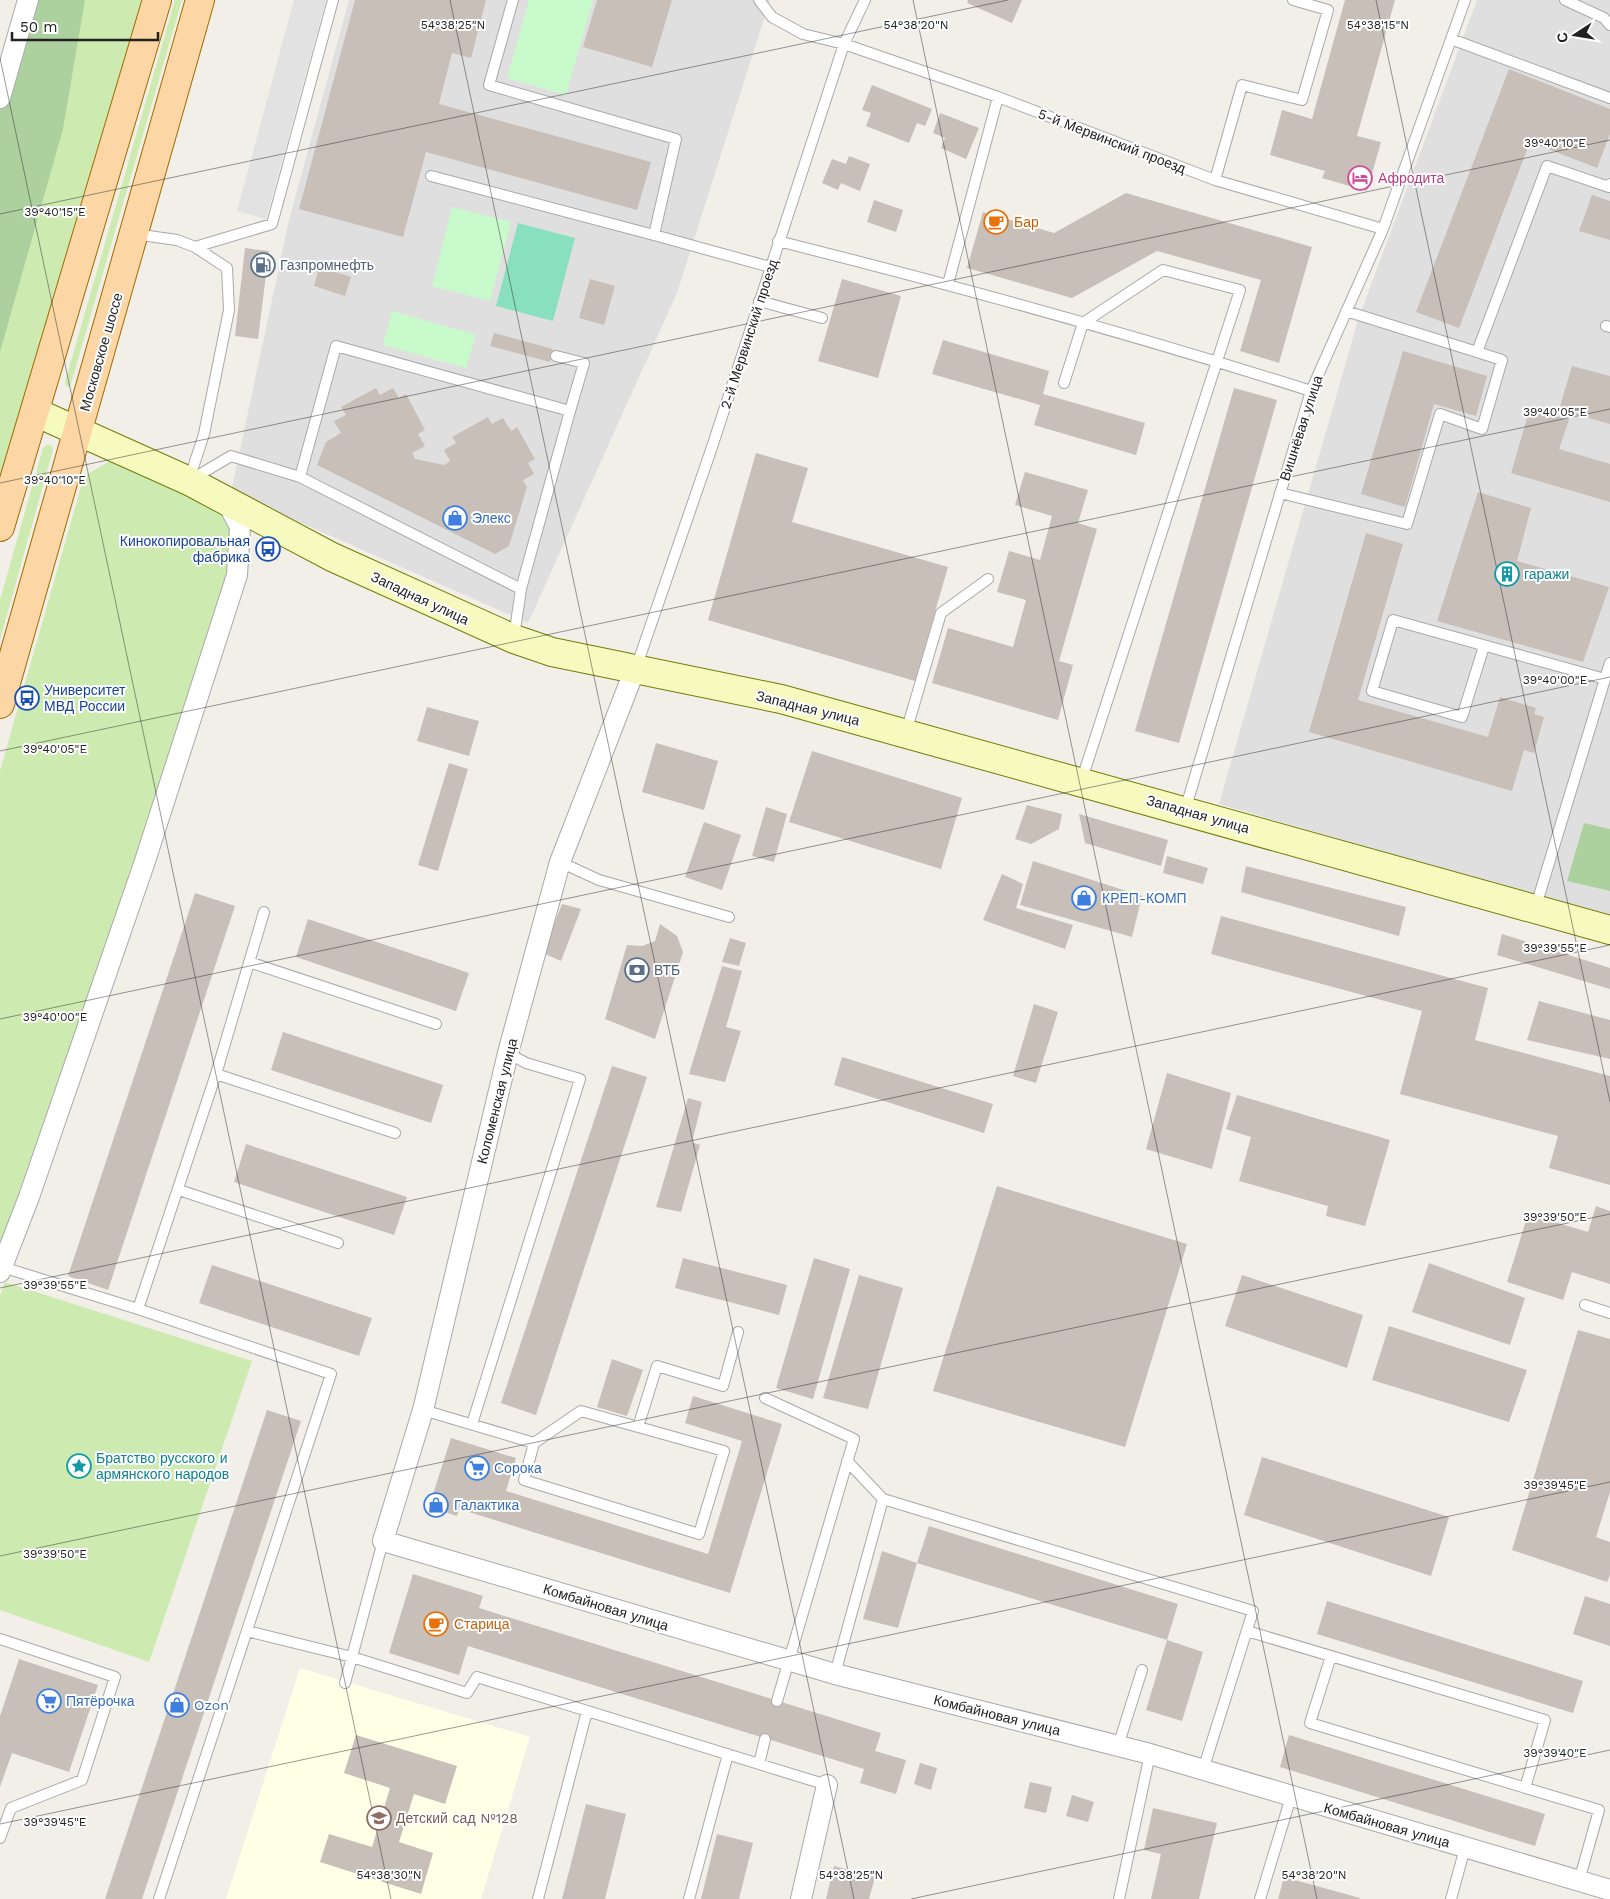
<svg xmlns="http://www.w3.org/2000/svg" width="1610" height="1899" viewBox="0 0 1610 1899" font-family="'Work Sans',sans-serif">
<rect width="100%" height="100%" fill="#f2efe9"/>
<!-- residential -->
<path fill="#e0dfdf" d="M349,0h421l-93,293 -149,330 -297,-131 58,-272z
M1477,0h133v917l-391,-113 139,-484z"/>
<!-- education -->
<path fill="#ffffe5" d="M300,1668l230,69 -49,162h-255z"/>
<!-- grass -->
<path fill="#cdebb0" d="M28,0h119l-147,527v-429z
M175,0h7l-112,387 -4,-1 -1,-4z
M48,444l4,2 1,4 -53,190v-40l43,-152z
M110,461l105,43 16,19 -3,51 -54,176 -174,497v-476l84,-295z
M5,1282l247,79 -103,301 -149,-52v-314z"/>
<!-- forest -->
<path fill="#add19e" d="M28,0h57l-22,129 -63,223v-254z
M1584,823l26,6v62l-43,-10z"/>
<!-- park -->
<path fill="#c8facc" d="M529,0h64l-27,95 -59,-17z
M452,207l59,15 -21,79 -58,-15z
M392,311l84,24 -10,33 -83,-23z"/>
<!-- pitch -->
<path fill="#88e0be" d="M518,223l57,15 -22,83 -57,-15z"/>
<!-- parking -->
<path fill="#e2e2e2" d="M294,0h32l-60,219 -29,-8z"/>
<!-- building -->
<path fill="#c7bfb8" d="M355,0h131l-15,58 -19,-5 -13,51 212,58 -14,48 -211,-58 -23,85 -104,-28z
M597,0h75l-20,67 -69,-20z
M968,0h54l-10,23 -45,-20z
M1345,0h50l-38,136 24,6 -14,49 -45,-13 3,-7 -55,-16 12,-45 30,9z
M1509,69l101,40v25l-13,34 -67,-26 -71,186 -43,-16z
M872,85l60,24 -7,17 -8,-3 -8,20 -43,-17 5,-13 -9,-3z
M940,113l39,15 -13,31 -25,-11 4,-10 -12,-5z
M849,156l21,8 -10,27 -19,-8 -3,7 -16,-7 10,-24 14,5z
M1126,193l186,54 -33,116 -39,-12 21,-71 -104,-29 -85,47 -105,-30 16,-56 71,21z
M1592,195l18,6v39l-31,-9z
M874,200l29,10 -7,22 -29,-10z
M245,248l24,3 -11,88 -23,-3z
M319,267l32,10 -6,19 -31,-10z
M590,279l25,7 -11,39 -25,-7z
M842,279l59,17 -23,82 -60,-17z
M494,333l59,16 -3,13 -60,-16z
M943,340l106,31 -6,23 102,29 -9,32 -102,-30 6,-20 -108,-31z
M1403,351l84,25 -11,40 -42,-12 -29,103 -44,-13z
M1572,366l38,10v48l-51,-14z
M376,388l4,7 13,-7 6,10 7,-4 19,36 -7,4 7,12 -13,7 3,6 29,6 6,-4 -6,-11 12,-7 -4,-6 36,-20 4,7 11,-6 8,13 6,-4 18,32 -7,4 6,11 -11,6 4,7 -18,59 -14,8 -178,-89 9,-23 15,-9 -7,-12 12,-6 -5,-8z
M1234,388l43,12 -98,343 -44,-12z
M1530,408l39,12 -10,29 51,15v38l-99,-29z
M756,453l52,15 -16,54 156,45 -33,114 -207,-61z
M1025,472l63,18 -10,33 19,6 -38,132 14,4 -15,55 -126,-37 16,-55 65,19 13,-47 -29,-8 12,-41 31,9 12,-44 -37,-11z
M1478,492l53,16 -14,53 92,26 -26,75 -146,-41z
M1366,533l37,11 -45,156 130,37 12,-40 36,11 -2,6 10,3 -10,36 -10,-3 -12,41 -203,-59z
M427,707l52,14 -10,35 -52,-15z
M656,743l62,18 -14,49 -62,-18z
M812,751l150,47 -21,71 -152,-47z
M449,763l19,6 -30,102 -20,-6z
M1027,805l35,9 -3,15 -28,15 -16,-5z
M766,807l21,7 -13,48 -22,-6z
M1079,814l89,26 -7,26 -76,-23z
M704,822l37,13 -19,55 -37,-13z
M1167,856l41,12 -5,16 -40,-11z
M1033,861l109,35 -10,41 -112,-32z
M1246,866l160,41 -7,29 -158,-44z
M1002,874l21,10 -7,24 57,17 -8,24 -82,-29z
M195,893l40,13 -127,384 -40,-14z
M562,904l19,5 -20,52 -18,-8z
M1221,916l267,72 -13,52 135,36v109l-61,-17 9,-32 -158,-42 22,-83 -211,-57z
M308,919l161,54 -13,38 -160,-54z
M660,924l17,12 6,16 -28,87 -50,-20 22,-74 15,1 13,-5z
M1502,934l108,34v21l-113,-34z
M730,938l16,5 -7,23 -17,-4z
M722,966l20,5 -16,56 15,4 -16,51 -36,-8z
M1539,1001l71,19v39l-83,-19z
M1034,1004l24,8 -22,71 -23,-7z
M283,1032l160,53 -12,38 -160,-53z
M842,1057l151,47 -9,29 -150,-48z
M612,1066l35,11 -111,338 -35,-12z
M1167,1073l64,20 -19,76 -66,-20z
M1237,1095l153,45 -25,86 -39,-10 2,-10 -89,-25 12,-44 -25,-8z
M688,1098l14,4 -10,40 8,3 -19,67 -25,-5z
M246,1144l161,53 -13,38 -160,-53z
M997,1186l190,58 -62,203 -192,-56z
M1596,1206l14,5v73l-38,-12 -9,28 -56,-18 21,-68 60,18z
M683,1258l104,27 -8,30 -104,-27z
M814,1258l36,11 -37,130 -37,-11z
M1429,1263l96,35 -15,47 -98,-33z
M212,1265l160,53 -13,38 -160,-53z
M859,1275l44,13 -35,121 -45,-11z
M1242,1275l121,40 -16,53 -122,-42z
M1389,1326l138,44 -18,52 -137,-42z
M1578,1330l32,9v153l-14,45 14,5v33l-3,7 -95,-32z
M612,1359l31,11 -16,46 -30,-9z
M693,1396l89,28 -52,169 -271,-84 -2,7 -28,-9 22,-69 65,20 -10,33 202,63 34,-113 -57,-18z
M267,1410l34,11 -159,478h-37z
M1262,1457l187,60 -18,59 -187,-61z
M929,1526l249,78 -11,36 -250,-77z
M882,1551l35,12 -19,65 -35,-9z
M413,1574l70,22 -4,12 402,125 -6,18 31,9 -10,34 -36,-11 4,-14 -396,-123 -9,29 -70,-22z
M1585,1596l25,8v42l-37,-12z
M1327,1601l256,80 -10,32 -256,-79z
M1167,1640l36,12 -21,69 -36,-11z
M19,1659l79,26 -29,87 -57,-19 -12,34v-71z
M356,1735l101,31 -12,38 -31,-10 -15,48 34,11 -12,41 -101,-32 9,-28 43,13 18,-59 -46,-15z
M1289,1735l256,79 -10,32 -255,-79z
M920,1763l17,5 -6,22 -17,-6z
M1030,1782l22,5 -6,26 -22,-5z
M1072,1795l22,7 -6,20 -22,-6z
M586,1804l40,10 -21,85h-43z
M1153,1808l64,15 -18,76h-48l10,-45 -17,-4z
M717,1834l36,9 -14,56h-38z
M834,1866l41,11 -6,22h-43z
M1284,1877l76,21v1h-82z"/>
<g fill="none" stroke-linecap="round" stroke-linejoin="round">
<!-- lane casing -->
<g stroke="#a9a9a9" stroke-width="12">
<path id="lane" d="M513,0l-24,85 187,54 -22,96 116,32
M759,0l13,17 31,17 41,10 154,53 217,83 168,49
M1565,0l39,18 6,7
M1451,39l159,59
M431,176l223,59
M1215,180l27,-95 60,15 26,-90 -35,-10
M134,234l43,6 18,7 32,21 2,42 -25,124 -15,46
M778,241c179,45 357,94 533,150
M195,247l77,-23 61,-224
M948,284l50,-187
M759,301l63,17
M1346,311l131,41 70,-186 62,21 1,-3
M1606,326l4,1
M556,356l28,7 -14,48
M1064,383l19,-60 80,-53 77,20 -159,492
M192,479l39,-23 69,21 36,-131 234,65 -49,178 -221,-112
M1280,493l127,31 33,-110 42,15 20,-69 -25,-8
M514,637l7,-48
M1484,646l-22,71 -90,-26 21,-71 212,59 -70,230
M636,668l75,-218 133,-406 21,-44
M1605,679l5,-16
M906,732l35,-119 47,-34
M1185,810l126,-419 72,-162 82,-229
M560,862l39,18 130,37
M249,962l187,62
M216,1074l179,59
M179,1190l159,53
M2,1267l136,42 78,-235 48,-162
M1585,1305l25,8
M138,1309l193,65 -172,525
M765,1398l89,41 -77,262
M423,1410l111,33
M581,1411l143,40 -25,83 -175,-54 10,-37z
M472,1424l108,-345 -54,-16 -18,-10
M638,1427l19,-61 66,20 15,-54
M847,1461l36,38
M247,1631l105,26 115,36 10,-16 350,108
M1247,1631l298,89 -20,68
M0,1639l115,38 -33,103 -71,28 -11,30
M1331,1656l-21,67 289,87 -20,71
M835,1674l48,-175 370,112 -50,159
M345,1683l38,-142
M1118,1746l24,-76
M759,1764l6,-25
M538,1899l49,-188
M689,1899l39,-145
M1119,1899l31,-145
M1260,1899l31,-102
M1451,1899l14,-51"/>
</g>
<!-- street casing -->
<g stroke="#a9a9a9" stroke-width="22">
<path id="street" d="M0,98l28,-98
M635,669l-75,193 -52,191 -85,357 -40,131 452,133 315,80 460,136
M0,1272l29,-75 115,-333 93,-289 3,-48 -13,-25
M801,1899l26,-114"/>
</g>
<!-- secondary casing -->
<g stroke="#707d05" stroke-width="30">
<path id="secondary" d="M35,412l154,69 143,76 182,82 38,13 229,47 829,231"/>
</g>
<!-- primary casing -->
<g stroke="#a06b00" stroke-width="30">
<path id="primary" d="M0,527l157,-527
M0,704l200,-704"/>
</g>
<!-- lane -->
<use href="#lane" stroke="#fff" stroke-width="10"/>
<!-- street -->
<use href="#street" stroke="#fff" stroke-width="20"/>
<!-- secondary -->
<use href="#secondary" stroke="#f7fabf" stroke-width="28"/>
<!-- primary -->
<use href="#primary" stroke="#fcd6a4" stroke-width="28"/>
</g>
<!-- ticks -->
<path fill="none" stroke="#222" stroke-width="1" stroke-opacity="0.45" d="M450,0l404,1899M913,0l404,1899M1376,0l234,1102M0,58l391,1841M0,214l1008,-214M0,483l1610,-343M0,751l1610,-342M0,1019l1610,-342M0,1288l1610,-343M0,1556l1610,-342M0,1824l1610,-342M911,1899l699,-149"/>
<!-- icons -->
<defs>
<g id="hotel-ring" transform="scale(1.25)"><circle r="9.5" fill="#fff" stroke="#d1479c" stroke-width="1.5"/><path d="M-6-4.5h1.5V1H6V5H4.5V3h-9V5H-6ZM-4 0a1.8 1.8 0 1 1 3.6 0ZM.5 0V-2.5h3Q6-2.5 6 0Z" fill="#d1479c"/></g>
<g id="cafe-ring" transform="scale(1.25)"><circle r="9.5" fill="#fff" stroke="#e8710a" stroke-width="1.5"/><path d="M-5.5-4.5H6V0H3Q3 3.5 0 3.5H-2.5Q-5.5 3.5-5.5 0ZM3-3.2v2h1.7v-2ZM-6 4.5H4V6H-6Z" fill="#e8710a"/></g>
<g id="fuel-ring" transform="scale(1.25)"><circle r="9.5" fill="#fff" stroke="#5c6f8a" stroke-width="1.5"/><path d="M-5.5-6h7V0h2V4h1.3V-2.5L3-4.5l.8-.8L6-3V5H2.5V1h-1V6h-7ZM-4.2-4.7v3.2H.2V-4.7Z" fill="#5c6f8a"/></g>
<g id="shop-ring" transform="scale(1.25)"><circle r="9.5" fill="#fff" stroke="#3f7fe0" stroke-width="1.5"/><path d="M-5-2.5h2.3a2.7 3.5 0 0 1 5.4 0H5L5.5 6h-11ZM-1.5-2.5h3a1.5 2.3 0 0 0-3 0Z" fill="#3f7fe0"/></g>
<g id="bus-ring" transform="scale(1.25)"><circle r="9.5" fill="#fff" stroke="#1a4fb4" stroke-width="1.5"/><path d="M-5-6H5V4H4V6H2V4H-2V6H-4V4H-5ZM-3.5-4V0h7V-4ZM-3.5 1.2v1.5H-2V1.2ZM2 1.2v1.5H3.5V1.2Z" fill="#1a4fb4"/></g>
<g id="building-ring" transform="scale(1.25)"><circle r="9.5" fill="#fff" stroke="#0f9aa8" stroke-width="1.5"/><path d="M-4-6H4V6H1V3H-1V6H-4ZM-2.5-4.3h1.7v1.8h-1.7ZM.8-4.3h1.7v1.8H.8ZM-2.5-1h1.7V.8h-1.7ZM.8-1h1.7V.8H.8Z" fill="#0f9aa8"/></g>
<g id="bank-ring" transform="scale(1.25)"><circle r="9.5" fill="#fff" stroke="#5c6f8a" stroke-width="1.5"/><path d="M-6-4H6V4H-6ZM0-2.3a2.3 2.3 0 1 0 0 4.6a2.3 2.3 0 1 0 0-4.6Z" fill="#5c6f8a"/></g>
<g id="sight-ring" transform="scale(1.25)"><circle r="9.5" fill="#fff" stroke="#0f9aa8" stroke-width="1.5"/><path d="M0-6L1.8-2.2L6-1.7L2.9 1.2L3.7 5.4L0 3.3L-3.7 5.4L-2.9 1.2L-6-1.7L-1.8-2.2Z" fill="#0f9aa8"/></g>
<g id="supermarket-ring" transform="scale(1.25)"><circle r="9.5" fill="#fff" stroke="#3f7fe0" stroke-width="1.5"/><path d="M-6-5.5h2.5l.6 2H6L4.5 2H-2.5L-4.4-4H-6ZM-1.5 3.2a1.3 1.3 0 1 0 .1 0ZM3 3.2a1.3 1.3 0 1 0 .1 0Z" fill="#3f7fe0"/></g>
<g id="school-ring" transform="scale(1.25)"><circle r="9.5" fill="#fff" stroke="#8d6e63" stroke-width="1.5"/><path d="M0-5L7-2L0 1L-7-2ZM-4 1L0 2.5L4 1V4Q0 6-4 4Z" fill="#8d6e63"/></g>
</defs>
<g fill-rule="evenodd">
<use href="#hotel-ring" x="1360" y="178"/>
<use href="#cafe-ring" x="996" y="222"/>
<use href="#fuel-ring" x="263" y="265"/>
<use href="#shop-ring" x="455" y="518"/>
<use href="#bus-ring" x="268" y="549"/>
<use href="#building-ring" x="1507" y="574"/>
<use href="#bus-ring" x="27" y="698"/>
<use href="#shop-ring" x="1084" y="898"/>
<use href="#bank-ring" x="637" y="970"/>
<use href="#sight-ring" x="79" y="1466"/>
<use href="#supermarket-ring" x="477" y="1468"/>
<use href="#shop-ring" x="436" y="1505"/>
<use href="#cafe-ring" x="436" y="1624"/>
<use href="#supermarket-ring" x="49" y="1701"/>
<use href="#shop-ring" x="177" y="1705"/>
<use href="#school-ring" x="379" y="1818"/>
</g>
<g text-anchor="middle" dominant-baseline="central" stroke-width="4" stroke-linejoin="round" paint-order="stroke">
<!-- street labels -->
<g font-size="14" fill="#222" stroke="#fff">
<text transform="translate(1112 141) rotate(21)">5-й Мервинский проезд</text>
<text transform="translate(749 334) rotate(-72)">2-й Мервинский проезд</text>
<text transform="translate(101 352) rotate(-74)">Московское шоссе</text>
<text transform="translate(1301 428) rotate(-72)">Вишнёвая улица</text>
<text transform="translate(420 598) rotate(25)">Западная улица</text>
<text transform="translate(808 708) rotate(14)">Западная улица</text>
<text transform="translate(1198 814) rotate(16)">Западная улица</text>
<text transform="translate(497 1101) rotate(-76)">Коломенская улица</text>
<text transform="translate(606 1607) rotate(17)">Комбайновая улица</text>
<text transform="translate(997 1715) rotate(14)">Комбайновая улица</text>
<text transform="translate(1387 1825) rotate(16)">Комбайновая улица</text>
</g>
<!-- hotel labels -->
<g font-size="14" fill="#b23c85" stroke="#fff" text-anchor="start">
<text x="1378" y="178">Афродита</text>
</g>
<!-- food labels -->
<g font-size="14" fill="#c56008" stroke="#fff" text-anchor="start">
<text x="1014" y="222">Бар</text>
<text x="454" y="1624">Старица</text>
</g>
<!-- service labels -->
<g font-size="14" fill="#4e5e75" stroke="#fff" text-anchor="start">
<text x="280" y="265">Газпромнефть</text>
<text x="654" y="970">ВТБ</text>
</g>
<!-- shop labels -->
<g font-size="14" fill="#366cbe" stroke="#fff" text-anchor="start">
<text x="472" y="518">Элекс</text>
<text x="1102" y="898">КРЕП-КОМП</text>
<text x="494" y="1468">Сорока</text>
<text x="454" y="1505">Галактика</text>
<text x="66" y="1701">Пятёрочка</text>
<text x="194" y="1705">Ozon</text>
</g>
<!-- transit labels -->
<g font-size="14" fill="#164399" stroke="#fff" text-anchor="end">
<text x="250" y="541">Кинокопировальная<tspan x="250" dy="16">фабрика</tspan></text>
<text x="44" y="690" text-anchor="start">Университет<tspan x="44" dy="16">МВД России</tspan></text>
</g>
<!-- culture labels -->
<g font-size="14" fill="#0d838f" stroke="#fff" text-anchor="start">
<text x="1524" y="574">гаражи</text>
<text x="96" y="1458">Братство русского и<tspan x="96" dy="16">армянского народов</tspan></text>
</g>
<!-- education labels -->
<g font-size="14" fill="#785e54" stroke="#fff" text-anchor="start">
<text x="396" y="1818">Детский сад №128</text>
</g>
</g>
<g font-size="12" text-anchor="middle" fill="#222" stroke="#fff" stroke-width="4" stroke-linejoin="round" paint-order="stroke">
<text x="453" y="29">54°38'25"N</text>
<text x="916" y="29">54°38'20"N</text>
<text x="1378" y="29">54°38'15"N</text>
<text x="1555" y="147">39°40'10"E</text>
<text x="55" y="216">39°40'15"E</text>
<text x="1555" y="416">39°40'05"E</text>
<text x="55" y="484">39°40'10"E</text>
<text x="1555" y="684">39°40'00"E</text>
<text x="55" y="753">39°40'05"E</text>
<text x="1555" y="952">39°39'55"E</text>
<text x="55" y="1021">39°40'00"E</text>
<text x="1555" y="1221">39°39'50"E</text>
<text x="55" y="1289">39°39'55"E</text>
<text x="1555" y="1489">39°39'45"E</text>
<text x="55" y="1558">39°39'50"E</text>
<text x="1555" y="1757">39°39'40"E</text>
<text x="55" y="1826">39°39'45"E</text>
<text x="389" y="1879">54°38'30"N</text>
<text x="851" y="1879">54°38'25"N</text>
<text x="1314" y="1879">54°38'20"N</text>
</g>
<!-- north arrow -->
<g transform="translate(1575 35) rotate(258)" stroke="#ffffff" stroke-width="4" paint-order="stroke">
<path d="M0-4L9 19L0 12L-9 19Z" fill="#222222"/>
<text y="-8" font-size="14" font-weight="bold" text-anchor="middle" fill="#222222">С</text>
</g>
<!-- scale -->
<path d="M12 32v8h146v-8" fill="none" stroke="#222222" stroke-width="2.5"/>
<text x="20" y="32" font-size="15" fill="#222222" stroke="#ffffff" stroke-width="4" paint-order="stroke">50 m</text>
</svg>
